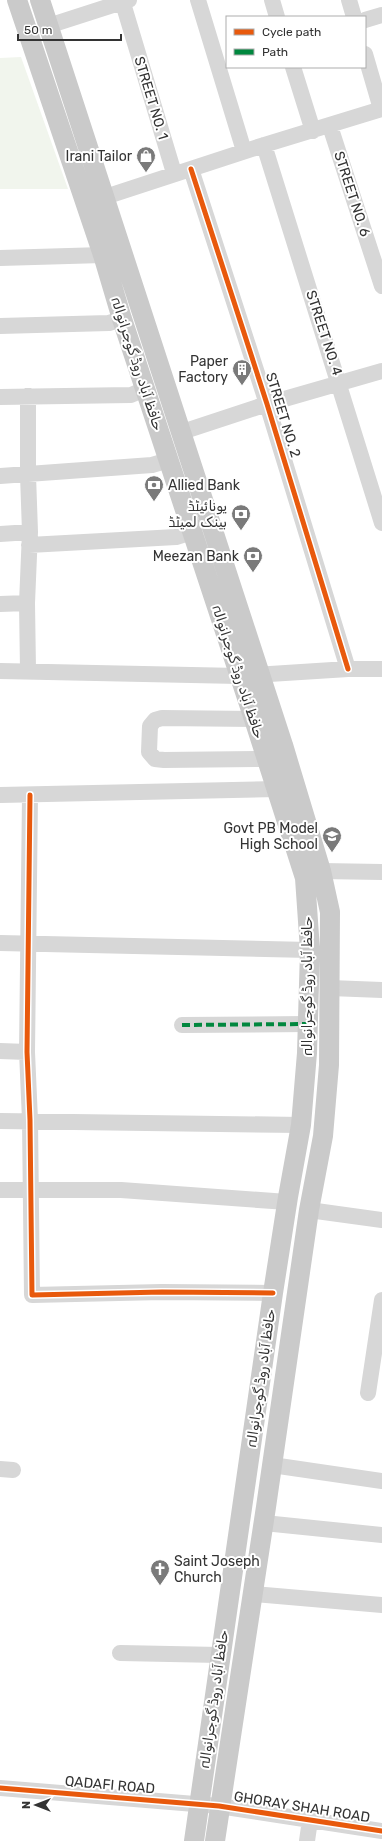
<svg xmlns="http://www.w3.org/2000/svg" width="382" height="1841" viewBox="0 0 382 1841" font-family="Rubik,Cairo,sans-serif">
<rect width="100%" height="100%" fill="#fff"/>
<!-- green -->
<path fill="#f1f5ed" d="M21,57l47,132h-68v-131z"/>
<g fill="none" stroke-linecap="round" stroke-linejoin="round">
<!-- minor -->
<path stroke="#d7d7d7" stroke-width="16" d="M122,0l52,173
M198,0l46,151
M272,0l5,17
M349,0l5,17
M365,20l17,-5
M48,26l81,-26
M365,54l16,55
M293,67l20,64
M330,126l52,160
M264,145l118,378
M191,169l76,235 81,265
M105,197l159,-52 118,-36
M0,258l103,-3
M0,326l109,-3 13,-4
M0,397l131,-2 14,-6
M182,432l85,-28 115,-33
M0,476l152,-11 17,-5
M0,534l30,-2
M29,545l147,-8 16,-5
M0,604l27,-1
M28,670l-1,-67 3,-71 -2,-57v-79
M0,671l239,5 109,-7h34
M254,719l-92,-1 -7,2 -5,6 -1,26 6,7 9,1 102,-1
M0,795l276,-6
M30,795l-3,257 3,68 2,175 130,-3 111,1
M321,871l61,1
M0,943l310,7
M330,988l52,2
M182,1025l126,-1
M0,1051l27,1
M0,1121l301,4
M0,1190h121l166,12
M309,1210l73,10
M368,1393l14,-93
M272,1465l110,16
M0,1469l13,1
M264,1523l118,12
M253,1594l129,11
M120,1653l100,2
M0,1788l219,18 163,25
M307,1841l3,-21"/>
<!-- major -->
<path stroke="#cacaca" stroke-width="20" d="M17,0l86,255 19,64 132,400 51,159 5,72 -3,103 -6,72 -13,72 -15,96 -79,548
M40,0l243,745 38,126 9,41 -1,153 -6,71 -14,74 -43,297 -51,334"/>
<!-- quiet -->
<path stroke="#00873e" stroke-width="4" stroke-dasharray="8 4" stroke-linecap="butt" d="M182,1025l126,-1"/>
<!-- cycleway casing -->
<g stroke="#fff" stroke-width="8">
<path id="cycleway" d="M191,169l76,235 81,265
M30,795l-3,257 3,68 2,175 130,-3 111,1
M0,1788l219,18 163,25"/>
</g>
<!-- cycleway -->
<use href="#cycleway" stroke="#e8590c" stroke-width="5"/>
</g>
<!-- icons -->
<defs>
<g id="shop-pin" transform="scale(1)"><path d="M0 17L-7.5 6A9.5 9.5 0 1 1 7.5 6Z" fill="#7a7a7a" stroke="#fff"/><path d="M-5-2.5h2.3a2.7 3.5 0 0 1 5.4 0H5L5.5 6h-11ZM-1.5-2.5h3a1.5 2.3 0 0 0-3 0Z" fill="#fff"/></g>
<g id="building-pin" transform="scale(1)"><path d="M0 17L-7.5 6A9.5 9.5 0 1 1 7.5 6Z" fill="#7a7a7a" stroke="#fff"/><path d="M-4-6H4V6H1V3H-1V6H-4ZM-2.5-4.3h1.7v1.8h-1.7ZM.8-4.3h1.7v1.8H.8ZM-2.5-1h1.7V.8h-1.7ZM.8-1h1.7V.8H.8Z" fill="#fff"/></g>
<g id="bank-pin" transform="scale(1)"><path d="M0 17L-7.5 6A9.5 9.5 0 1 1 7.5 6Z" fill="#7a7a7a" stroke="#fff"/><path d="M-6-4H6V4H-6ZM0-2.3a2.3 2.3 0 1 0 0 4.6a2.3 2.3 0 1 0 0-4.6Z" fill="#fff"/></g>
<g id="school-pin" transform="scale(1)"><path d="M0 17L-7.5 6A9.5 9.5 0 1 1 7.5 6Z" fill="#7a7a7a" stroke="#fff"/><path d="M0-5L7-2L0 1L-7-2ZM-4 1L0 2.5L4 1V4Q0 6-4 4Z" fill="#fff"/></g>
<g id="church-pin" transform="scale(1)"><path d="M0 17L-7.5 6A9.5 9.5 0 1 1 7.5 6Z" fill="#7a7a7a" stroke="#fff"/><path d="M-1.2-6h2.4v3.5h3.3v2.4h-3.3V6h-2.4V-.1h-3.3v-2.4h3.3Z" fill="#fff"/></g>
</defs>
<g fill-rule="evenodd">
<use href="#shop-pin" x="146" y="156"/>
<use href="#building-pin" x="242" y="369"/>
<use href="#bank-pin" x="154" y="485"/>
<use href="#bank-pin" x="241" y="514"/>
<use href="#bank-pin" x="253" y="556"/>
<use href="#school-pin" x="332" y="836"/>
<use href="#church-pin" x="160" y="1569"/>
</g>
<g text-anchor="middle" dominant-baseline="central" stroke-width="4" stroke-linejoin="round" paint-order="stroke">
<!-- street labels -->
<g font-size="14" fill="#333" stroke="#fff">
<text transform="translate(151 98) rotate(73)">STREET NO. 1</text>
<text transform="translate(352 194) rotate(72)">STREET NO. 6</text>
<text transform="translate(324 333) rotate(72)">STREET NO. 4</text>
<text transform="translate(137 364) rotate(72)">حافظ آباد روڈ گوجرانوالہ</text>
<text transform="translate(283 415) rotate(73)">STREET NO. 2</text>
<text transform="translate(238 672) rotate(72)">حافظ آباد روڈ گوجرانوالہ</text>
<text transform="translate(307 986) rotate(-90)">حافظ آباد روڈ گوجرانوالہ</text>
<text transform="translate(261 1378) rotate(-82)">حافظ آباد روڈ گوجرانوالہ</text>
<text transform="translate(214 1699) rotate(-82)">حافظ آباد روڈ گوجرانوالہ</text>
<text transform="translate(110 1785) rotate(5)">QADAFI ROAD</text>
<text transform="translate(302 1807) rotate(9)">GHORAY SHAH ROAD</text>
</g>
<!-- poi labels -->
<g font-size="14" fill="#333" stroke="#fff" text-anchor="end">
<text x="132" y="156">Irani Tailor</text>
<text x="228" y="361">Paper<tspan x="228" dy="16">Factory</tspan></text>
<text x="168" y="485" text-anchor="start">Allied Bank</text>
<text x="227" y="506">یونائیٹڈ<tspan x="227" dy="16">بینک لمیٹڈ</tspan></text>
<text x="239" y="556">Meezan Bank</text>
<text x="318" y="828">Govt PB Model<tspan x="318" dy="16">High School</tspan></text>
<text x="174" y="1561" text-anchor="start">Saint Joseph<tspan x="174" dy="16">Church</tspan></text>
</g>
</g>
<!-- legend -->
<rect x="226" y="16" width="140" height="52" fill="#ffffff" stroke="#adadad"/>
<rect x="234" y="29" width="20" height="6" fill="#e8590c" stroke="#adadad"/>
<text x="262" y="36" font-size="12" fill="#333333">Cycle path</text>
<rect x="234" y="49" width="20" height="6" fill="#00873e" stroke="#adadad"/>
<text x="262" y="56" font-size="12" fill="#333333">Path</text>
<!-- north arrow -->
<g transform="translate(36 1805) rotate(270)" stroke="#ffffff" stroke-width="3" paint-order="stroke">
<path d="M0-3L7 15L0 10L-7 15Z" fill="#333333"/>
<text y="-6" font-size="11" font-weight="bold" text-anchor="middle" fill="#333333">N</text>
</g>
<!-- scale -->
<path d="M18 34v6h103v-6" fill="none" stroke="#333333" stroke-width="2"/>
<text x="24" y="34" font-size="12" fill="#333333" stroke="#ffffff" stroke-width="3" paint-order="stroke">50 m</text>
</svg>
